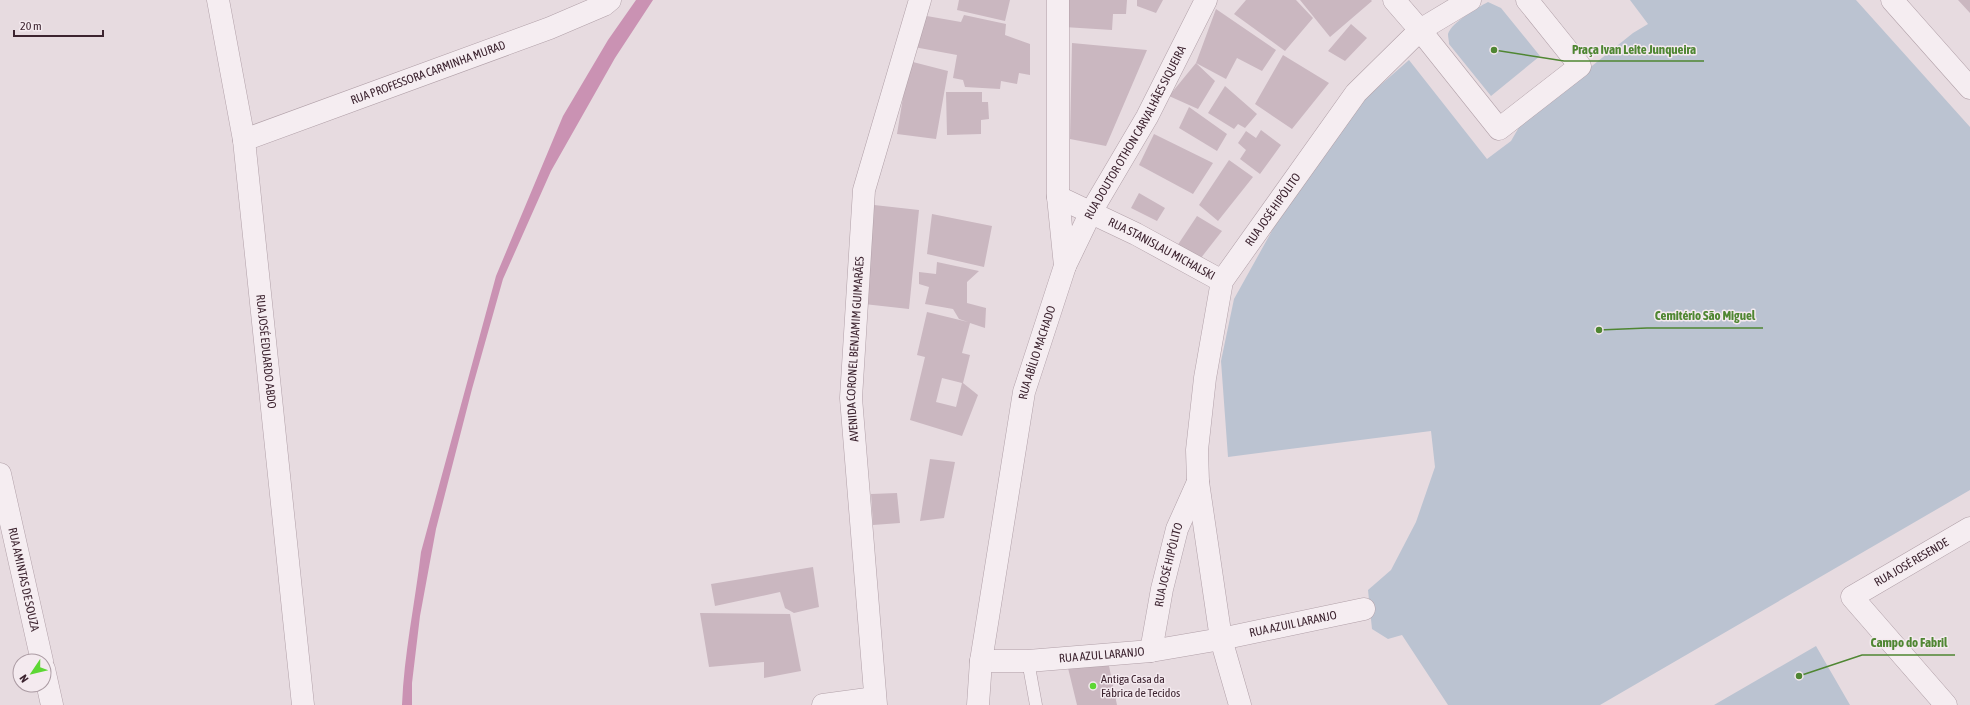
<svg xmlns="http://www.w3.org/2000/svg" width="1970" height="705" viewBox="0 0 1970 705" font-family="'Asap Condensed',sans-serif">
<rect width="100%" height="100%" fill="#e7dbe0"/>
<!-- green -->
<path fill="#bbc3d1" d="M1630,0h226l114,127v363l-370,215h-152l-46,-70 -14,4 -16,-10 -4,-39 23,-20 25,-48 19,-55 -4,-36 -203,26 -7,-96 13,-62 54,-97 72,-99 49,-43 78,99 24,-18 11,-19 111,-89 15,-9z
M1488,2l13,6 39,48 -49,40 -42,-52c0,-3 -1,-7 -1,-10 4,-12 29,-26 40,-32z
M1816,646l34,59h-136z"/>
<!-- water -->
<path fill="#ca92b3" d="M636,0h17l-38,58 -64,113 -48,108 -31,110 -36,140 -16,87 -8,67v22h-10c2,-51 13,-102 19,-153l75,-276 67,-160 45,-76z"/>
<!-- building -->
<path fill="#cab7c0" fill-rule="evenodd" d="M959,0h51l-5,21 -48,-11z
M1065,0h62l-1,14h-13l-1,16 -48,-3z
M1137,0h26l-7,13 -19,-7z
M1246,0h50l17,18 -28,33 -51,-37z
M1300,0h71l1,1 -42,36z
M1958,0h12v13z
M1216,9l60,41 -14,21 -25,-13 -11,21 -30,-16 19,18 -17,28 -29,-13 27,-33z
M921,15l40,7 3,-7 42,9 -1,11 25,9v31l-11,-2 -2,11 -16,-3 -1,8 -35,-2 -2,-7 -10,-2 4,-23 -43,-8z
M1351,24l16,14 -22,23 -17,-10z
M1072,43l75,7 -41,96 -36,-7z
M1283,55l46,28 -37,46 -37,-25z
M909,61l39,10 -12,68 -39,-5z
M1225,86l32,28 -12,14 -7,-4 -4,5 -26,-16z
M946,92h36v10h6l1,17 -8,1v14l-34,1z
M1189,107l38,27 -10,17 -38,-23z
M1261,130l20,15 -21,29 -20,-15 6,-9 -8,-7 8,-12 10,7z
M1154,134l59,29 -20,31 -54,-29z
M1229,160l24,17 -35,44 -19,-16z
M1139,193l26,15 -8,13 -26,-13z
M874,205l45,5 -10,99 -45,-5z
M932,214l60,12 -8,41 -57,-13z
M1197,216l25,15 -25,32 -24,-11z
M937,262l42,9 -12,11v21l19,5 -1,20 -15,-5 -8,30 8,2 -7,28 15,12 -16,41 -52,-16 15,-63 -8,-2 10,-43 41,10 -9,-3 -6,-10 -28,-5 4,-17 -10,-3v-12l17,2zM942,378l20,5 -6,24 -20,-5z
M930,459l25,3 -11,56 -24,3z
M897,493l3,30 -27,2 -2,-31z
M813,567l6,40 -25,6 -9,-5 -5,-16 -65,14 -4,-22z
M700,613l90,1 11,57 -37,7v-16l-55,5z
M1107,656l10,49h-40l-9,-37z"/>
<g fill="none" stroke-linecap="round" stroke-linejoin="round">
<!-- service casing -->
<g stroke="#b1a0a8" stroke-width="13">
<path id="service" d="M1028,661l8,44"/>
</g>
<!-- minor casing -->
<g stroke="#b1a0a8" stroke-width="23">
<g id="minor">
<path d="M1394,0l26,30 79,99 81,-63 -53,-66"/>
<path d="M1892,0l78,88"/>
<path id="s1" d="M244,140l306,-112 54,-23 6,-5"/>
<path id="s2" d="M1058,197l78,37 86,47"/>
<path id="s3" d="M1065,266l26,-54 56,-95 59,-117"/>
<path id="s4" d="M0,474l42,187"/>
<path id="s5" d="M1151,651l11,-62 15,-60 21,-47"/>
<path id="s6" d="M981,661h47l123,-10 70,-12 143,-30"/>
<path d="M44,669l8,36"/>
<path d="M823,705l52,-7"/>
<path id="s7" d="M1240,705l-19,-66 -23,-157 -1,-32 8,-72 17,-97 134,-188 64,-63 50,-30"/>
<path id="s8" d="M1946,705l-94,-108 118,-69"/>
</g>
</g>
<!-- tertiary casing -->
<g stroke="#b1a0a8" stroke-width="23">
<g id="tertiary">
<path id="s9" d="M218,0l26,140 59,565"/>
<path id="s10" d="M876,705l-25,-307 13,-208 56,-190"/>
<path id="s11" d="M978,705l3,-44 43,-269 41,-126 -7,-69v-197"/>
</g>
</g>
<!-- service -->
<use href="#service" stroke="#f5edf1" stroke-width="12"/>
<!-- minor -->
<use href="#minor" stroke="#f5edf1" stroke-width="22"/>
<!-- tertiary -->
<use href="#tertiary" stroke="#f5edf1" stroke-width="22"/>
</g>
<!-- markers -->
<circle fill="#5dd734" stroke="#f4eaef" stroke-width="1.5" cx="1093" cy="686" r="4"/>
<g text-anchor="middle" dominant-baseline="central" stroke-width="3" stroke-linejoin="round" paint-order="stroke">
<!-- street labels -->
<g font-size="12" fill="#3d2430" stroke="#f4eaef">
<text stroke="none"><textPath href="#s1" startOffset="196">RUA PROFESSORA CARMINHA MURAD</textPath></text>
<text stroke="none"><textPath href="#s3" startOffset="151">RUA DOUTOR OTHON CARVALHÃES SIQUEIRA</textPath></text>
<text stroke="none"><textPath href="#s7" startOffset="518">RUA JOSÉ HIPÓLITO</textPath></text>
<text stroke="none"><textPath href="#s2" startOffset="116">RUA STANISLAU MICHALSKI</textPath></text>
<text stroke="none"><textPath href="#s10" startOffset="357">AVENIDA CORONEL BENJAMIM GUIMARÃES</textPath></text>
<text stroke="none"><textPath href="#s9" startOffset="355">RUA JOSÉ EDUARDO ABDO</textPath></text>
<text stroke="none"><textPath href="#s11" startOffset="358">RUA ABÍLIO MACHADO</textPath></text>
<text stroke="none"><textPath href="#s8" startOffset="212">RUA JOSÉ RESENDE</textPath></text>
<text stroke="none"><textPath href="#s5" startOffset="88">RUA JOSÉ HIPÓLITO</textPath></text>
<text stroke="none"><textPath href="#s4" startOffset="108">RUA AMINTAS DE SOUZA</textPath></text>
<text stroke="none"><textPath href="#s6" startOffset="315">RUA AZUIL LARANJO</textPath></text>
<text stroke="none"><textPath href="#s6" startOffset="121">RUA AZUL LARANJO</textPath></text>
</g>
<!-- poi labels -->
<g font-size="12" fill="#3d2430" stroke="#f4eaef" text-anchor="start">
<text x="1101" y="679">Antiga Casa da<tspan x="1101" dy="14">Fábrica de Tecidos</tspan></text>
</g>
</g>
<!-- callouts -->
<path fill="none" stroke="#4f8632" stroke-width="1.5" d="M1494 50L1564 61H1704M1599 330L1647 328H1763M1799 676L1862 655H1955"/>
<g fill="#4f8632" stroke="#f4eaef" stroke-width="1.5">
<circle cx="1494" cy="50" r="4"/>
<circle cx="1599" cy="330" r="4"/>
<circle cx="1799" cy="676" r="4"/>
</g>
<g font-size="13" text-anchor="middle" font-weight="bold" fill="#4f8632" stroke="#f4eaef" stroke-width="3" stroke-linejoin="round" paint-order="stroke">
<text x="1634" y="54">Praça Ivan Leite Junqueira</text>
<text x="1705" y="320">Cemitério São Miguel</text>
<text x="1909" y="647">Campo do Fabril</text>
</g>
<!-- north arrow -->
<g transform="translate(32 673) rotate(235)"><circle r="19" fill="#f4eaef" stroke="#ab9ba3"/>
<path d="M0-3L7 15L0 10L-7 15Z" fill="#5dd734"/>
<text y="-6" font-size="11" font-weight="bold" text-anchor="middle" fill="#3d2430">N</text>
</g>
<!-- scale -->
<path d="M14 30v6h89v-6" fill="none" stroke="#3d2430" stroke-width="2"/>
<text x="20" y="30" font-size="12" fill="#3d2430" stroke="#f4eaef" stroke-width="3" paint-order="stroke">20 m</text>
</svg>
